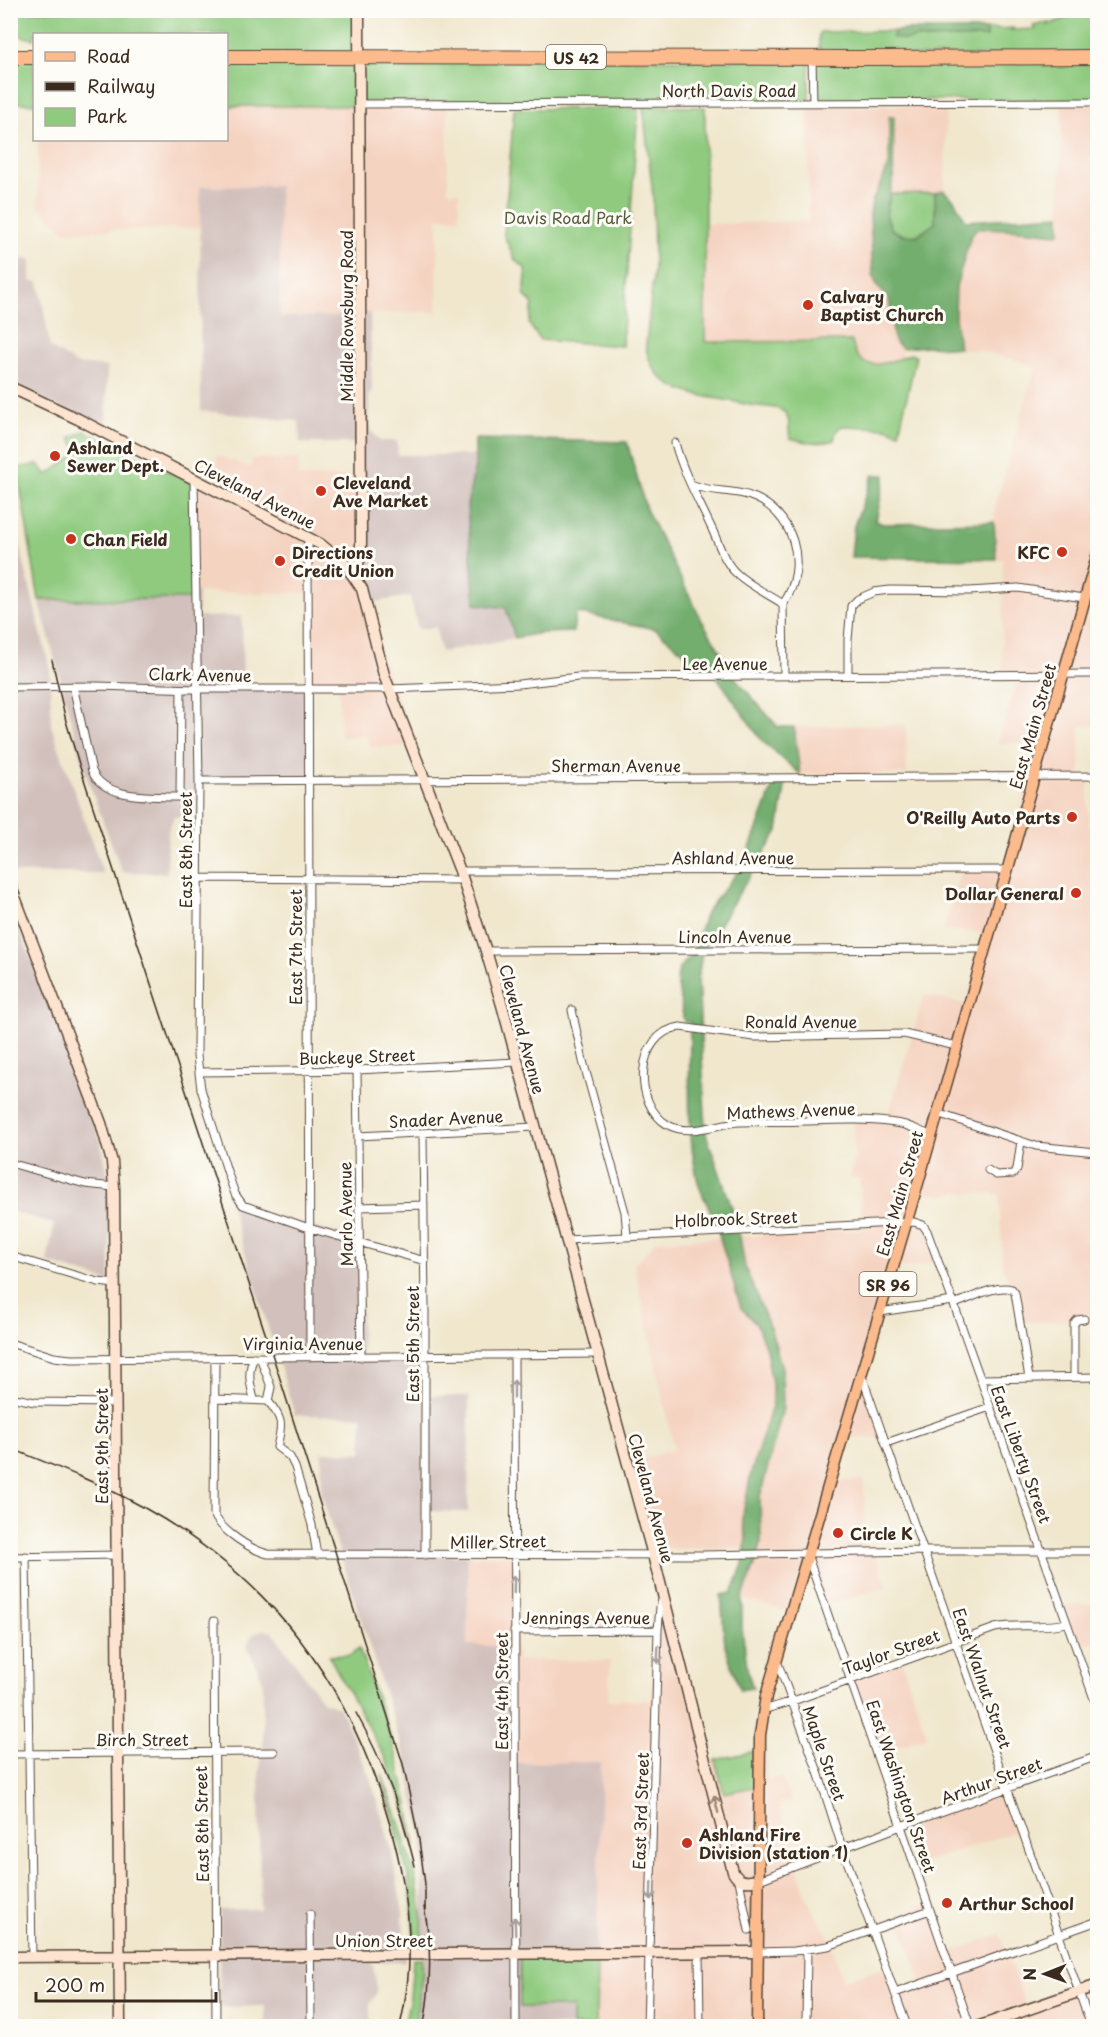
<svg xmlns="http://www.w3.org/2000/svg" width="1108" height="2037" viewBox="0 0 1108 2037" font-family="'Playpen Sans',sans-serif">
<rect width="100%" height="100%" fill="#fdfcf7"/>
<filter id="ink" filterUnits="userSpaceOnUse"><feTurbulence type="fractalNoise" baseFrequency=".0167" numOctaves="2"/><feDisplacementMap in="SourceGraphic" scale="12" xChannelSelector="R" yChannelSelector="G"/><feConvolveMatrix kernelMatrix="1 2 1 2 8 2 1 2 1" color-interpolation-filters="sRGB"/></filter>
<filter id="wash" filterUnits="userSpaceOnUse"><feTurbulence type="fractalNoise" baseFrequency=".008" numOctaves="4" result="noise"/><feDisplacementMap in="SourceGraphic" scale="24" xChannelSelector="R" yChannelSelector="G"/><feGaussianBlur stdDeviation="1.35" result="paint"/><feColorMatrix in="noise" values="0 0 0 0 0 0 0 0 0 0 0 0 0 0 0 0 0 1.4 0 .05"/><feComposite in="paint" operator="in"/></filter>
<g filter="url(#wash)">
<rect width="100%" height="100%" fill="#f0e7cd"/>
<!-- built -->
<path fill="#f5d3c1" d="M447,101l1,90 11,1v26h-21l-1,94 -74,1v3l-83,1 -2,-131 -77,1 -1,41 -135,3 -27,-25v-66h188l1,-34h128z
M1062,105h35l1,482 -13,33 12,3 1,103h-18v52l8,1 1,49h9l-1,492 -74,2 -4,-25 -16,-27 -4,-76 -42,-2 -16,4 -19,-5 -6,22 10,8 16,41 -47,7 -33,112 20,56 -23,1 -12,-3 -14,46 31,-1 1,66h8l14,40 -66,21 -11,-28 -13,3 -8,30 -47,-13 16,-42 3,-15 -1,-45 23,-90 -1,-39 -10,-35 -27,-66 -6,-31 123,-6 -2,-51 -10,-1 5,-19 -2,-41 35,-1 36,-122 42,9 20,-72 -43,-1 19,-64 44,-1 34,-123h-43l22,-66h-17l1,-117 -7,-1 -2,-48 42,-145 -50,-14 -27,-4 -4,-31 1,-31 15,-50 5,-7h37l47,4z
M808,106h138l-1,86 -54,2 3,-77 -5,1v47l-17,37 5,84 12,13 4,42 9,7v9l-20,7h-11l-11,-3 -6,-7 -2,-13h-147l1,-117 103,-3z
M217,455l34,13 1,-9h47v18h64l-1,104 18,72 36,93 -48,1v-10h-28l-1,-49h-30v-95l-117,-1 -1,-110 24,4z
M906,725l1,49h-107l-6,-47z
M720,1238l21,69 15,16 10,26 6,36v21l-21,67 -9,46 4,18 -2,11 -89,1 -23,-86 42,-14 -40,-184 22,-24z
M468,1556h49v104l93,1 -2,39h44l2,-87h16l40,148 56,-12v30l15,-1 10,22 -13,4 29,96 22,37 14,43 46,-14 7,23 25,-9 -24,-65 35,-13 18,51 50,-19 26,72 71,-27v47h-501l5,-263h-89l-45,-117z
M1097,1604v36l-20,7 -15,-42z
M902,1662l25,74 -50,18 -25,-75z
M1007,1792l13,38 -99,34 -13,-38z"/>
<!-- industrial -->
<path fill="#d1c0bc" d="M279,186l1,131 82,-1 1,-3h7l2,79 -3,1v21l2,16 9,11h17l1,14h77v149l31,4 9,30 -74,14 -5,-25 -18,2 -8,-33 -41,7 -7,-22 1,-104 -7,-34h-56l-1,-22 -98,-10 -1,-224z
M10,251l11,8h10v22l8,1 11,65 27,17 30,3 -1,63 -95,-47z
M10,498l7,37 33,135 1,55 52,148h-92z
M192,592h6v25l44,-1 1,71 66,1v93l-114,1 -1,32 -20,3 -6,14 -1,42 -45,-1 -36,-97 -47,-175 152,-1z
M10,905l90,234 7,32 2,19 1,92 -63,-20 7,-38 -43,-13z
M230,1203l129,37 3,118 60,-1 1,39h46l-1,116 -45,-1v44l45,1 -1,89 45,2v116l89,-1 -4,196 -25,49v19h-158l8,-49 1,-137 -18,-83 -84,-264 1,-41 40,1 1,-37 -68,-1z
M262,1630l10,1 51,71 17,5 32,76 19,66 12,64 2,49h-33l5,27 -1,5 -6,10v13l2,9h-106l-1,-20 -46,1 1,-97 40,-1 -1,-135 4,-26v-67l-16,-36 5,-10z"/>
<!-- green -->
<path fill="#8fca7f" stroke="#657a4e" stroke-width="1.5" d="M10,11h345v44h-128l-1,-21h-192v5l-23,-5z
M1068,11h29v44l-278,1v-21l1,-3 77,-1 -4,3c13,11 17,1 31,5l62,-2 -1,-6 -6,-1 34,-2 -2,2 25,-1 -3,-3 16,-4 -1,3 21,-8z
M227,58h128v48h-128z
M360,58l449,2v40l-449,2z
M10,59h24v45l-23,-2z
M1097,59v41h-282v-40z
M643,106l62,1v235l147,-1c6,36 35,22 59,13l5,2 -17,77 -12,-5 -45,-2 -6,5 -2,9c-11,5 -32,2 -44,-2 -2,-8 1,-21 -6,-26 -7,-6 -19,-5 -27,-6 -13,-2 -25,-5 -38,-7 -34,-6 -67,-12 -73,-53l8,-78 -1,-72z
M638,108l-16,238 -82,-6 -11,-16 4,-20 -9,-9 2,-18 -1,-9 -10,-8 -11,-25 10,-126z
M935,193v30c-17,13 -24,18 -44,6l-5,-15 5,-20z
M84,431l107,51 1,117 -153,1 -22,-132 21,-4 9,11 32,-23 -9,-14z
M359,1648l36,102 13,54 7,43 -12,-44 -16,-42 -58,-105 21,-1z
M756,1751l-2,36 -30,6 -9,-33z
M382,1775c17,44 33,91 40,138 1,10 0,22 0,32h-8l-2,-42 -4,-28z
M520,1957l77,1 -1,68h-24v-19h-52z
M413,1959h9v18l-8,49h-10l6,-28z"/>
<!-- forest -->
<path fill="#73ae6e" stroke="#576c46" stroke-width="1.5" d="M908,30h71l7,1v6l-62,2 -6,-2 -13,3 -14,-3 6,-6z
M889,117h5l-1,62 -7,35 5,15 11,6 16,1 17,-13v-30l8,-3 11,10 12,21 94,-6v18l-3,1c-27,-3 -54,-7 -81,-5l-5,7 -15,50 -1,31 4,31 -31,-2 -26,2 -8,-7 -5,-42 -12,-13 -4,-11 -3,-61 2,-12 17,-37z
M475,439l152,3 19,67 55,110 36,61 41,47h16l6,47 -38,-33 -47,-67 -28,-2 -1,-18 -31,-25 -79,-16 -3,19 -32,1 -26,5 -9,-30 -31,-4 -8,-98 8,-40z
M873,475h12l-9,46 7,3 111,-2 2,37 -145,-2 3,-31z
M775,781h11l-8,50 -71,113 -5,10 -4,24 8,156 32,91 7,42 27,66 10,35 1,40 -23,89 1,45 -3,15 -16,42v30l6,44 5,15 -13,2 -15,-44 -4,-51 11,-2 11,-29 3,-27 -4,-18 9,-46 21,-67v-21l-6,-36 -10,-26 -15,-15 -21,-70c-3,-22 -19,-39 -23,-60 -11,-50 -7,-104 -7,-156h-6l-7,-42 2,-12 13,-13 14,-43 38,-48z"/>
</g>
<g filter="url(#ink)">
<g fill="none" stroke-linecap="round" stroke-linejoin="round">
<!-- street casing -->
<g stroke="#564638" stroke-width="9">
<path id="street" d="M812,57l1,46
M361,104l737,-2
M675,443c8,30 24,58 37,86 7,15 12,33 24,44 14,13 32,21 47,31
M194,479l5,302 -2,275 4,33 27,85 7,20 8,11 66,23 116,33
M691,484c19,9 40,5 59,12 44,15 60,70 33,108
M308,537l2,820
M783,604l1,72
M848,675v-35l3,-34 7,-7 16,-7 16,-2 79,1 49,-3 66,10
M73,686l19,85c12,28 56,25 82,26h6l1,-108
M10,687l87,-1 101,3h191l130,-5 59,-7 520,-3
M199,781l899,-5
M460,871l547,-1
M199,878l263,2
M486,951l498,-2
M572,1010l11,51 42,151 2,24
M357,1070l4,287
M199,1072l158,-2 160,-8
M937,1113l99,33 60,6
M423,1133l2,178v244
M931,1135c-10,-3 -20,-9 -30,-11 -31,-6 -65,-4 -96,-3 -22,1 -43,0 -65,1 -23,1 -49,15 -72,3 -36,-21 -33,-92 12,-98l74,10 150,-3 52,12
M358,1136l177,-9
M10,1163l75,21 29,3
M988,1170l8,5 17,-1 4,-5 4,-28
M359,1207l65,-2
M566,1240l348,-18 9,3 4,6 25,68 146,411
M10,1256l88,26 17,2
M954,1304c17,-5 40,-20 58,-15l3,4 14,85
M880,1312l73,-11
M10,1343l44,14 17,2 527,-5
M514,1355l2,671
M254,1357c-7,15 -4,27 0,42
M260,1357l11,30 -3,14c16,19 14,24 9,46l13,10 5,10 17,58 5,30
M215,1358l-1,156c6,16 37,36 54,40l433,1 223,-4h174
M862,1376l229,650
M1074,1377v-53l3,-4 7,-1
M980,1379l118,-2
M10,1397l25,5 81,1
M215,1399l53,2
M886,1443l104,-36
M26,1556l6,401
M10,1557l106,-2
M808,1557l162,469
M214,1621l2,405
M514,1631l144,-1
M777,1661l41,111 25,78 64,176
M763,1710l30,-9 202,-73c24,-5 47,1 71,-5
M10,1754l264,-2
M739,1880l10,50
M759,1880l142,-54 197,-70
M310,1914l1,112
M758,1952l36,-1 34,-5 102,-36
M699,1953l1,73
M895,1993l203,-72
M647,2026l11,-396 2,-23 3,-10
M806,2026l1,-77"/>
</g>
<!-- secondary casing -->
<g stroke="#564638" stroke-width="13">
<path id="secondary" d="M10,387l68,32 242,125 25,20 17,25 22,86 76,196 26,80 16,54 151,550 80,317c6,11 14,10 26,8
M354,574l6,-16 1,-15 -2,-533
M10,884l91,239 11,39 2,25 6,839
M10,1957l748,-5
M980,2026l118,-41"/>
</g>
<!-- primary casing -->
<g stroke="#564638" stroke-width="13">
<path id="primary" d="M757,2026l3,-291 6,-39 152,-513 180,-630"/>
</g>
<!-- highway casing -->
<g stroke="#564638" stroke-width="16">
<path id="highway" d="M10,57h24
M226,57l648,1 224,-1"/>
</g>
<!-- street -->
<use href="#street" stroke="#fff" stroke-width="7"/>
<!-- secondary -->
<use href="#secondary" stroke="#fde4d1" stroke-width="10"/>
<!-- primary -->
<use href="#primary" stroke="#fbbb8d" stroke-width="10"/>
<!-- highway -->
<use href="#highway" stroke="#fbbb8d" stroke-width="14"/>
<!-- rail -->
<path stroke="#3b2a1e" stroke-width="1.5" d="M52,660l14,61 13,43 194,593 130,407 16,76 6,44v31
M10,1448c45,18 91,36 133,59 129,72 207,176 247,318 19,69 27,131 10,201
M356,1713c28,49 46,99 59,153
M424,1907c8,39 7,78 0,117"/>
</g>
<!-- one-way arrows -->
<defs><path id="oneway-shaft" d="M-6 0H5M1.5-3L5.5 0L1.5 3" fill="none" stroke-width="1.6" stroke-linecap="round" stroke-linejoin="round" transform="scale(1.5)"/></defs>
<g stroke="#a79f9a">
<use href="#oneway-shaft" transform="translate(514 1389) rotate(-90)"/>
<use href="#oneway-shaft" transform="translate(514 1584) rotate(-89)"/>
<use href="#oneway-shaft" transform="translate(658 1655) rotate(92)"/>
<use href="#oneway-shaft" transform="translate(651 1891) rotate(92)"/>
<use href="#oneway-shaft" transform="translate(515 1926) rotate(-92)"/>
</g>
<use stroke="#9c8778" href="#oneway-shaft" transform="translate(716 1804) rotate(-104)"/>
</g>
<!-- markers -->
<g fill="#c8321e" stroke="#fdfcf7" stroke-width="2">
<circle cx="808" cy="305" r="6"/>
<circle cx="55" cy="456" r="6"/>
<circle cx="321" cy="491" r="6"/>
<circle cx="71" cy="539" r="6"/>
<circle cx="1062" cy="552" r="6"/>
<circle cx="280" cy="561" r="6"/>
<circle cx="1072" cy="817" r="6"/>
<circle cx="1076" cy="893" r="6"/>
<circle cx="838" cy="1533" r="6"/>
<circle cx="687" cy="1843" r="6"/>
<circle cx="947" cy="1903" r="6"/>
</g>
<g text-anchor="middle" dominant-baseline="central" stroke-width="6" stroke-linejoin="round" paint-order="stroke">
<!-- shield labels -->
<g fill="#fdfcf7" stroke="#75695f" stroke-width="1.5">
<rect x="546" y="45" width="60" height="24" rx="4.5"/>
<rect x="859.5" y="1272" width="57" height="24" rx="4.5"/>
</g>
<g font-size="15" font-weight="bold" fill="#3b2a1e">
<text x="576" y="57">US 42</text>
<text x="888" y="1284">SR 96</text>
</g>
<!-- street labels -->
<g font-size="16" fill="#3b2a1e" stroke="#fdfcf7">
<text x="729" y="90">North Davis Road</text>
<text transform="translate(346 316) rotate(-90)">Middle Rowsburg Road</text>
<text transform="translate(255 493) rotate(27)">Cleveland Avenue</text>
<text x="725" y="663">Lee Avenue</text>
<text transform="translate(200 674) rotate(1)">Clark Avenue</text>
<text transform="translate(1032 726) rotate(-74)">East Main Street</text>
<text x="616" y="765">Sherman Avenue</text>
<text transform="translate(185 850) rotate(-90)">East 8th Street</text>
<text x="733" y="857">Ashland Avenue</text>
<text x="735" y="936">Lincoln Avenue</text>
<text transform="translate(295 947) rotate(-90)">East 7th Street</text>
<text x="801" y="1021">Ronald Avenue</text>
<text transform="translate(523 1029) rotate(75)">Cleveland Avenue</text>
<text transform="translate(357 1056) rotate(-2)">Buckeye Street</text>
<text transform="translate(791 1110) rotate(-2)">Mathews Avenue</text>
<text transform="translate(446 1118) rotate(-3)">Snader Avenue</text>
<text transform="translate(899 1193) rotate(-74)">East Main Street</text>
<text transform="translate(345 1214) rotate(-91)">Marlo Avenue</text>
<text transform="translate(736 1218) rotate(-2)">Holbrook Street</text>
<text x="303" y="1343">Virginia Avenue</text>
<text transform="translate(412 1344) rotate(-90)">East 5th Street</text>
<text transform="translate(101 1446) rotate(-90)">East 9th Street</text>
<text transform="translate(1022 1454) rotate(70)">East Liberty Street</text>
<text transform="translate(652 1498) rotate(75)">Cleveland Avenue</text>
<text transform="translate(498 1541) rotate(-1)">Miller Street</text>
<text x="586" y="1617">Jennings Avenue</text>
<text transform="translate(891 1651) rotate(-20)">Taylor Street</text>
<text transform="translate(983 1678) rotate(71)">East Walnut Street</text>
<text transform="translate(501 1691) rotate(-90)">East 4th Street</text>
<text x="142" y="1739">Birch Street</text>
<text transform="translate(825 1753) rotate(71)">Maple Street</text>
<text transform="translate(991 1780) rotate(-20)">Arthur Street</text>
<text transform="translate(902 1786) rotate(71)">East Washington Street</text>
<text transform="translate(640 1811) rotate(-88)">East 3rd Street</text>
<text transform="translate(201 1824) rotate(-91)">East 8th Street</text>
<text x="384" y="1940">Union Street</text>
</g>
<!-- park labels -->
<g font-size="16" fill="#545a3b" stroke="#fdfcf7">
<text x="568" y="217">Davis Road Park</text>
</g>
<!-- poi labels -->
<g font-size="16" font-weight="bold" fill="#3b2a1e" stroke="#fdfcf7" text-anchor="start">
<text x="820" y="296">Calvary<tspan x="820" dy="18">Baptist Church</tspan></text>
<text x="67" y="447">Ashland<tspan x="67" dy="18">Sewer Dept.</tspan></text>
<text x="333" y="482">Cleveland<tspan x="333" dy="18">Ave Market</tspan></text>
<text x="83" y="539">Chan Field</text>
<text x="292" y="552">Directions<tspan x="292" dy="18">Credit Union</tspan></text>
<text x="1050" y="552" text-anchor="end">KFC</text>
<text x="1060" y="817" text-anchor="end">O'Reilly Auto Parts</text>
<text x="1064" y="893" text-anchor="end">Dollar General</text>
<text x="850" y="1533">Circle K</text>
<text x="699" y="1834">Ashland Fire<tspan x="699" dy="18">Division (station 1)</tspan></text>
<text x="959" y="1903">Arthur School</text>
</g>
</g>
<!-- margin -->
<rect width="1108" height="2037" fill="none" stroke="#fdfcf7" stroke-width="36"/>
<!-- legend -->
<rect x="33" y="33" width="195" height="108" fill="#fdfcf7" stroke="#afa8a0" stroke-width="1.5"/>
<rect x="45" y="52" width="30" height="9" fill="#fbbb8d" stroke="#afa8a0" stroke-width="1.5"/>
<text x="87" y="63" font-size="18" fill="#3b2a1e">Road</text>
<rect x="45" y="82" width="30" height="9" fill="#3b2a1e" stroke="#afa8a0" stroke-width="1.5"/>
<text x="87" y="93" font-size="18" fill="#3b2a1e">Railway</text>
<rect x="45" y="108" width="30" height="18" fill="#8fca7f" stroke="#afa8a0" stroke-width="1.5"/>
<text x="87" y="123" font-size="18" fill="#3b2a1e">Park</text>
<!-- north arrow -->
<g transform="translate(1045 1974) rotate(269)" stroke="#fdfcf7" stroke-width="4.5" paint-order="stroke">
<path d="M0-4.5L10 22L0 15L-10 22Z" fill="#3b2a1e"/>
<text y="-9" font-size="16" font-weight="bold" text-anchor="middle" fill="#3b2a1e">N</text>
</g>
<!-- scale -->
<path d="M36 1992v9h180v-9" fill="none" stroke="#3b2a1e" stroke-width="3"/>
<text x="45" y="1992" font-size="18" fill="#3b2a1e" stroke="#fdfcf7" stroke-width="4.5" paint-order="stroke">200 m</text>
</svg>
